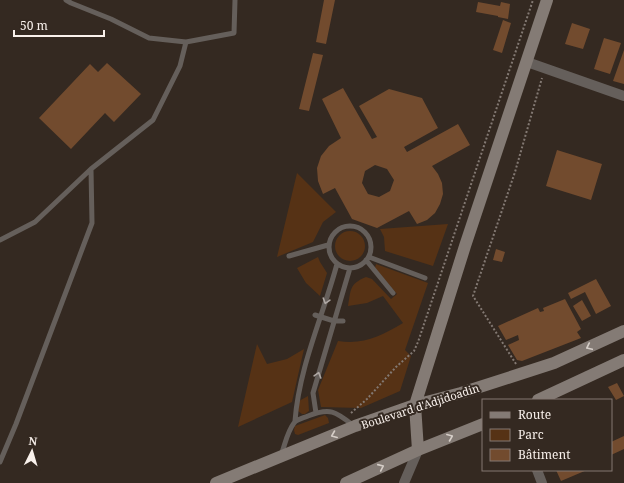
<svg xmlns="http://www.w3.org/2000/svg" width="624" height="483" viewBox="0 0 624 483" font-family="'Noto Serif',serif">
<rect width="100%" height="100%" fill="#342921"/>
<!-- green -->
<path fill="#563215" d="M297,173l39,39 -13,10 -10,20 -36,15z
M448,224l-15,42 -48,-15 -1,-14 -4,-8z
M335 246a15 15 0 1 1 30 0a15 15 0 1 1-30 0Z
M318,257l2,5 7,11 -7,23 -14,-13 -9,-15z
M376,264l52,19 -23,67 6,6 -11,35 -39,17 -40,-1 -3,-17 20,-49c26,4 43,-5 65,-18l-20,-27 -16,7 -19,3c3,-16 1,-22 18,-29l6,2 19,20 6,-5 -22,-26z
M257,344l10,20 20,-5 17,-10 -12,53 -54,25z
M308,396l1,15 -4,3h-3l-4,-3 1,-10z
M325,415l3,3 1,5 -31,12 -3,-1 -1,-4 1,-4z"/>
<!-- building -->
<path fill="#724b2e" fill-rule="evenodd" d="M324,0h11l-9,44 -10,-2z
M478,2l22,4 1,-4 9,2 -2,15 -10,-2v-1l-22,-4z
M503,20l8,3 -9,30 -9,-3z
M572,23l18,6 -7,20 -18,-5z
M604,38l17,5 -11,31 -16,-5z
M624,50v34l-11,-3z
M313,53l10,2 -14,56 -10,-2z
M107,63l34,31 -27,28 -9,-9 -34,36 -32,-31 51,-54 8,8z
M343,88l29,51 5,-2 -18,-31 30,-17 33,9 16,30 -34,19 3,5 51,-28 12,21 -38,21 6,8 4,9 1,11 -3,10 -5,9 -8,7 -10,4 -8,-13 -32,17 -25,-9 -17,-31 -12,6 -5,-13 -1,-13 4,-12 8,-10 12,-8 -19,-39zM375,165l12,4 7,11 -4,11 -11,6 -11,-3 -6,-11 3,-12z
M557,150l45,14 -11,36 -45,-14z
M496,249l9,3 -3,10 -9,-2z
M596,279l15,27 -15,8 -11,-22 -14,7 -3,-6z
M565,299l16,30 -4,3 4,6 -59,23 -5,-1 -9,-15 11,-5 -1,-5 -12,5 -8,-14 40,-18 2,4 4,-1 -1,-3z
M582,300l9,16 -9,5 -9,-15z
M617,383l7,13 -8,4 -8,-13z
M624,436v13l-13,6v-13z
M556,470h31l-26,11z"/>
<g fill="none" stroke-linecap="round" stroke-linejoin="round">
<!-- path -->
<path stroke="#837973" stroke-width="2" stroke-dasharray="2 2" stroke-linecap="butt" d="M516,364l-43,-68 42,-124 27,-94
M351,413l16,-14 29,-32 18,-16 4,-9 115,-342"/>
<!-- lane -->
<path stroke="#655f5b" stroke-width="5" d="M66,0l5,3 40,16 38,19 37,4 48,-9 1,-33
M329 247a21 21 0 1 1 42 0a21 21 0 1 1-42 0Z
M0,240l35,-18 56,-53 62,-49 27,-54 6,-24
M289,256l39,-11
M369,257l56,21
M366,260l27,33
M315,315l19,6h9
M316,413l-3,-20 37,-125
M295,421c4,-54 28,-105 42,-157
M281,455c4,-10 6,-23 13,-32 3,-4 10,-5 14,-7 23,-9 28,-4 46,10
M0,462l16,-38 76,-201 -1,-54"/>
<!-- street -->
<path stroke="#655f5b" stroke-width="10" d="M527,62l97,34
M537,470l5,13
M404,483l14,-33"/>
<!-- secondary -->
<path stroke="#847b75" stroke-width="12" d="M538,400l86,-40
M418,450l-3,-45 50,-159 82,-246
M216,483l139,-57 60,-21 46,-12 93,-30 70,-32
M346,483l72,-33 65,-26"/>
</g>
<!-- one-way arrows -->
<defs><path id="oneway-chevron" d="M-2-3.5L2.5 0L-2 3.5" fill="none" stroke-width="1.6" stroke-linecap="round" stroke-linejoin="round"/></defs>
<g stroke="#afa8a4">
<use href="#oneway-chevron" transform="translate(326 301) rotate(107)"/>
<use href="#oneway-chevron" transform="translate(318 375) rotate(-73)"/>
</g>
<g stroke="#d6cec8">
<use href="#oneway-chevron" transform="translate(589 347) rotate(155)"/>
<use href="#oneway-chevron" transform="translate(334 435) rotate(158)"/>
<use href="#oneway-chevron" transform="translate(450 437) rotate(-22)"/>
<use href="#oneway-chevron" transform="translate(381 467) rotate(-24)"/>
</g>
<g text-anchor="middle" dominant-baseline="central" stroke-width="4" stroke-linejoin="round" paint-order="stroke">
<!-- street labels -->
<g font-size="11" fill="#f9f1ec" stroke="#342921">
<text transform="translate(420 406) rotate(-18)">Boulevard d'Adjidoadin</text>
</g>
</g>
<!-- legend -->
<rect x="482" y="399" width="130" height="72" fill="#342921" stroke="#837972"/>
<rect x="490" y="412" width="20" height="6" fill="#847b75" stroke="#837972"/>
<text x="518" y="419" font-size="12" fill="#f9f1ec">Route</text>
<rect x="490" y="429" width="20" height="12" fill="#563215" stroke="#837972"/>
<text x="518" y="439" font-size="12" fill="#f9f1ec">Parc</text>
<rect x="490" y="449" width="20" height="12" fill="#724b2e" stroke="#837972"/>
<text x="518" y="459" font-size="12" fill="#f9f1ec">Bâtiment</text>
<!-- north arrow -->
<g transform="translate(32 451) rotate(5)" stroke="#342921" stroke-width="3" paint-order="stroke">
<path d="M0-3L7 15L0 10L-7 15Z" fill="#f9f1ec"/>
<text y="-6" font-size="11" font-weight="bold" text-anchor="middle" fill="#f9f1ec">N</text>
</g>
<!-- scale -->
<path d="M14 30v6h90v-6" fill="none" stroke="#f9f1ec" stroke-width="2"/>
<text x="20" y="30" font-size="12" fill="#f9f1ec" stroke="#342921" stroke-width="3" paint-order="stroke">50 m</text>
</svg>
